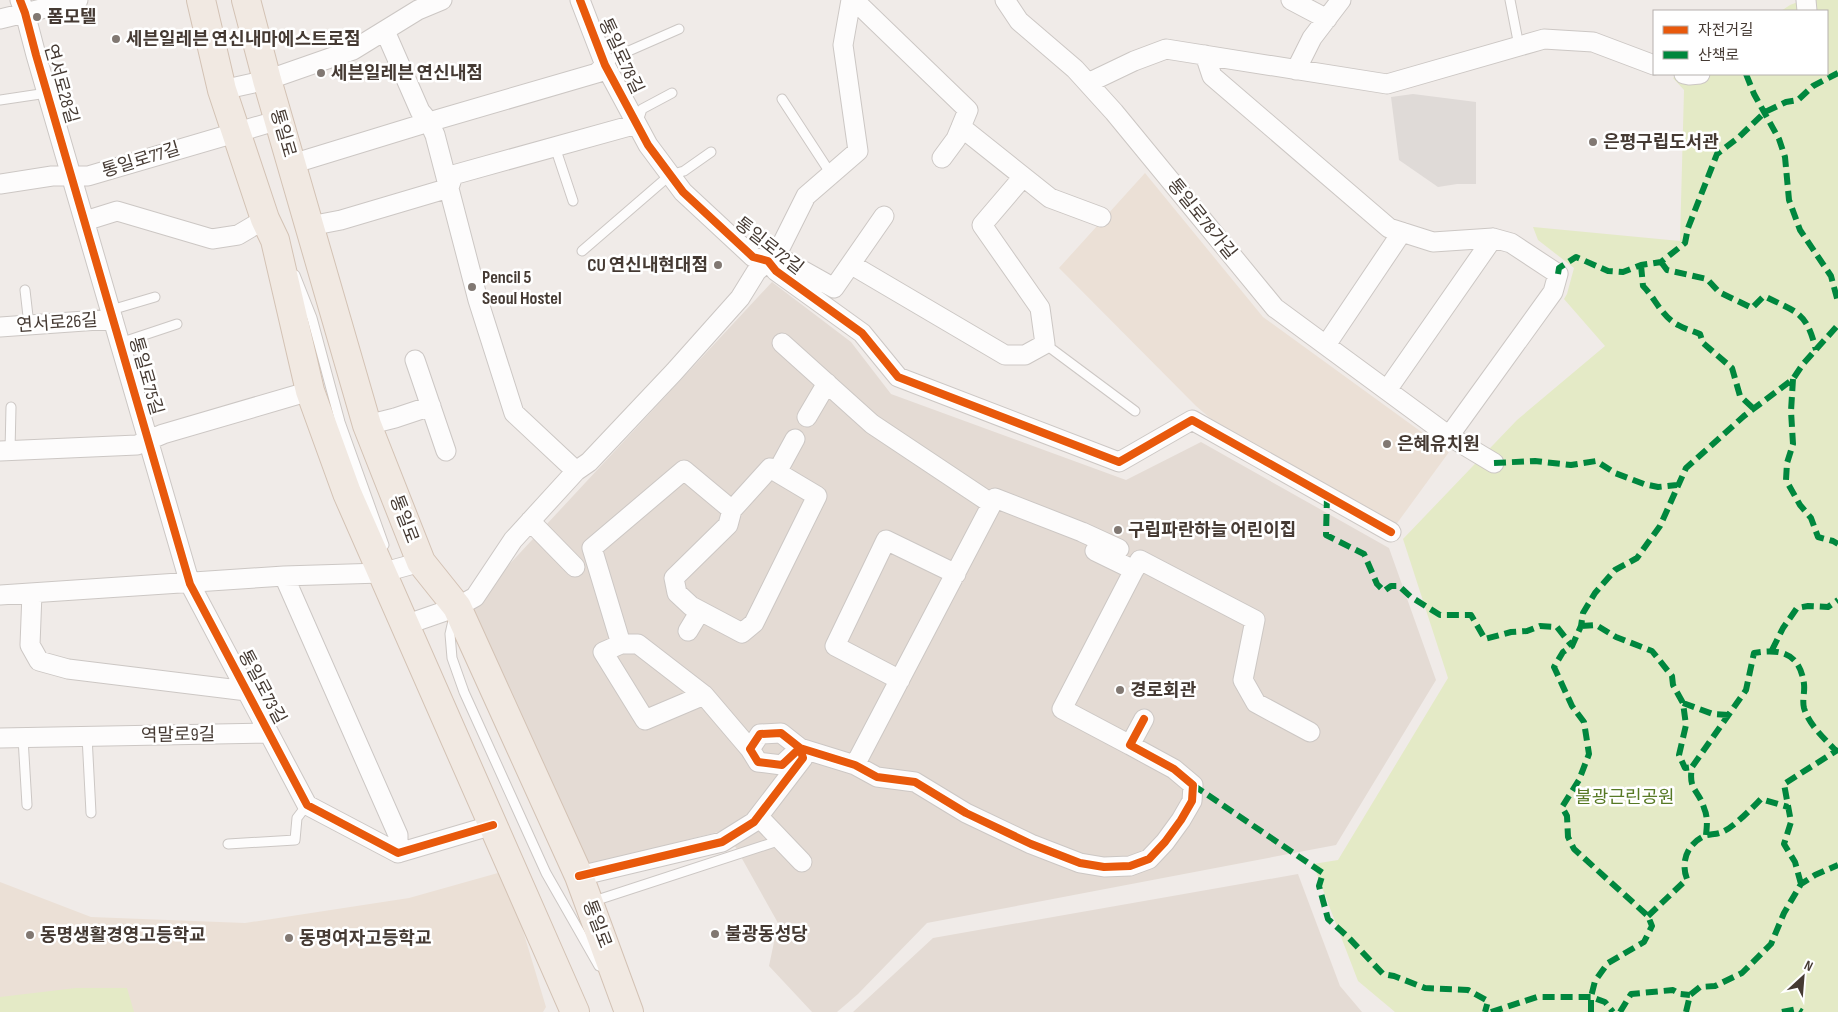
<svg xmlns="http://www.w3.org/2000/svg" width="1838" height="1012" viewBox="0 0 1838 1012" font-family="'Sofia Sans Condensed','Noto Sans KR',sans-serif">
<rect width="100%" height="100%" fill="#f0ebe8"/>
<!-- residential -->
<path fill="#e4dbd4" d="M772,282l79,60 40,52 235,86 75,-38 188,106 47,132 -100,165 -409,78 -69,71 -21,18h-25l-43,-46 9,-43 -52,-93 -139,35 -121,-254z
M1298,874l42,112 22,26h-509l80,-74z"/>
<!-- education -->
<path fill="#ebe0d6" d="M1145,173l118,144 186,135 -54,74 -171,-96 -28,-24 -137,-138z
M505,871l41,136 -3,5h-543v-130l91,35 154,6 164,-25z"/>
<!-- green -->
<path fill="#e4eac6" d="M1803,0h35v1012h-443l-37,-31 -45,-117 25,-4 110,-182 -45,-139 114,-119 88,-74 -41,-47 3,-5 7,-26 -36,-28 -5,-13 147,14 4,-151 -11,-12 5,-4h149v-63h-46l9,-6z
M76,988h51l7,24h-134v-15z"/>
<!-- parking -->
<path fill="#dfdad7" d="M1413,94l63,8v82h-19l-19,3 -39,-27 -8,-63z"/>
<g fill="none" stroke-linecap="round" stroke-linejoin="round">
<!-- service casing -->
<g stroke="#ccc7c4" stroke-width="11">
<path id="service" d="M1510,0l9,46
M605,65l10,-8 64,-28
M782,99l49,75
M0,100l47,-7
M638,121l4,-12 30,-16
M555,147l18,54
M582,251l88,-76 14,-4 27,-19
M295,275l17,43 28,104 44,123
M25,290l4,35
M111,310l44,-13
M120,343l57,-19
M1045,344l90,67
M10,451l1,-44
M454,616l-4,18 2,24 12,34 82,181 53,93
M87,736l4,77
M23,738l4,67
M228,844l67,-4 2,-22 10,-13
M591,902l190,-62"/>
</g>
<!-- minor casing -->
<g stroke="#ccc7c4" stroke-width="21">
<path id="minor" d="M20,0l5,13 11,42 154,529 117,221 91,48 95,-28
M580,0l25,65 43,80 35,47 70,65 15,4 8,10 86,62 36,44 221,85 73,-42 199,112
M854,0l114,110 -12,29 -14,19
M1005,0l14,21 56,48 39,43 161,196 174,128 45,27
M1291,0l36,19
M1806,0l1,11
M0,19l78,-19
M385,31l35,80 9,11 6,13 43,165 36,113 62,58
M1205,55l7,21 177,152 44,14 60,-4 18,5 47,31 -5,18 -104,144
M1296,70l16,-32 29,-38
M1684,74l5,1 11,-1
M1088,83l46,-22 32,-12 221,35 157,-45 49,3 61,23
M222,90l45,-10 86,-30 65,-40 24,-10
M961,127l89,71 51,19
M292,164l137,-42 168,-49 8,-8
M0,184l52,-8h36l191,-56
M449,188l4,-13 184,-51
M85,221l32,-10 95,28 26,-4 27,-16
M310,226l31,-6 108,-32
M768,261l16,-1 50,28 50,-72
M852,265l153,90h20l20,-11 -5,-36 -58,-83 41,-48
M0,327l113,-8
M782,343l90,81 120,80
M1326,345l76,-113
M415,360l31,91
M1387,390l106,-152
M807,417l20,-34
M367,425l28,-7 36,-12
M0,451l137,-6 26,-11 147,-43
M777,472l18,-33
M530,521l45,46
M1095,551l39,19 -72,139 68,36
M1134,570l6,-10 115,60 -12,60 13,23 54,29
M284,576l114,259v18
M32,593l-2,52 9,16 29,8 179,22
M0,595l284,-19 97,-3 40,-11
M405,625l52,-18 18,-10 38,-57 63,-69 13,-9 85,-90 66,-74 16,-26 23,-22 27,-54 52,-45 -15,-106 8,-45
M688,631l12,-20
M621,644l-29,-96 92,-78 48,40 -4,15 -54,53 3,15 14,13 51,27 12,-10 63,-127 -47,-28 -38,42
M900,680l-65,-34 51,-106 70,34
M704,695l-66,-51h-17l-18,8 42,68 59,-25 46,54
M0,738l269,-5
M855,765l140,-267 87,34 37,17
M759,817l43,45
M579,876l143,-34 32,-20 49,-64 -3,-10 -19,-15 -21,1 -10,15 8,13 24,3 18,-17 55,17 22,12 38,5 51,31 65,31 49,19 24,4 26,-1 19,-7 16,-17 16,-22 11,-19 1,-16 -19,-16 -44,-24 14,-26"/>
</g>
<!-- primary casing -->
<g stroke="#d3c2b4" stroke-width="30">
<path id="primary" d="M201,0l21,90 43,129 10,21 35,151 37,102 228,519
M246,0l21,80 100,345 54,137 36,45 122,269 50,136"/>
</g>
<!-- service -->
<use href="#service" stroke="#fdfcfc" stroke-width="9"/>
<!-- minor -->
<use href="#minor" stroke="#fdfcfc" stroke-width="19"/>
<!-- primary -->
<use href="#primary" stroke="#f1e9e2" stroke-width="28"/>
<!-- quiet -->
<path stroke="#00873e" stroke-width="6" stroke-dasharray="12 6" stroke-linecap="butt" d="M1746,74l8,20 25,45 6,18 4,43 11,30 31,46 7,26
M1661,262l6,8 40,9 12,13 33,16 12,-12c34,17 42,15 52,54
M1641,265l2,21c12,12 19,31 35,39 7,4 15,6 22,9l3,9 29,25 8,28 14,13
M1558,274l1,-6 17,-11 32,14 15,1 18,-7 20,-3 24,-19 3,-15 29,-74 21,-16 27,-26 21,-10 12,-2 15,-14 25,-13
M1793,379l-2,32 2,33 -6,19 -1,17 14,25 11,13 7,19 15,4 5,3
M1494,463l41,-2 36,4 25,-4 19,12 29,11 14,3 19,-2
M1327,496l-1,39 38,19 13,30 7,7 7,-5h8l12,11 29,18h31l14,24 26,-7 16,-1 13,-5 17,1 15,19
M1581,626l15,-1 20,12 36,14 20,25 1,9 10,18 3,22 -7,30 6,13 7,-1
M1772,650l11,-22 14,-20 11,-2 20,1 10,-7
M1683,703l30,11 16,1
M1193,785l130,88 -4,13 9,33 20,18 35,37 11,2 31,12 43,2 20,11 -3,11
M1706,835c1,-9 2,-18 -2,-27 -6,-20 -16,-17 -12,-41l54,-77 8,-37c28,-5 46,1 50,31 1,8 -2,16 0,24 5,17 20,30 32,43
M1801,884l-6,-22 -11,-18 7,-22 -7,-38 52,-33 2,-3
M1648,916l39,-37c-7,-18 1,-37 20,-44 5,-1 11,-1 15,-3 11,-4 30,-24 39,-33l27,8
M1491,1012l46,-15h54l14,5 8,10
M1591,1012v-15l4,-16 13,-18 36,-21 8,-16 -4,-10 -74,-67 -6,-12 -1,-21 -5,-9 17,-27 10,-26 -5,-32 -12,-16 -18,-39 9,-15 9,-6 9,-20 2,-13 12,-20 20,-23 22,-12 23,-32 26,-58 58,-52 49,-37 10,-15 35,-39
M1620,1012l11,-18 42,-4 7,4 10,1
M1686,1012l4,-17 10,-8 15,-1 27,-13 29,-29 13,-31 17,-29 14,-9 23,-10
M1782,1012l15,-3 5,3"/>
<!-- cycleway casing -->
<g stroke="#fff" stroke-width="11">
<path id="cycleway" d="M20,0l5,13 11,42 154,529 117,221 91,48 95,-28
M580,0l25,65 43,80 35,47 70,65 15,4 8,10 86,62 36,44 221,85 73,-42 199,112
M579,876l143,-34 32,-20 49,-64 -3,-10 -19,-15 -21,1 -10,15 8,13 24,3 18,-17 55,17 22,12 38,5 51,31 65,31 49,19 24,4 26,-1 19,-7 16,-17 16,-22 11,-19 1,-16 -19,-16 -44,-24 14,-26"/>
</g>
<!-- cycleway -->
<use href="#cycleway" stroke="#e8590c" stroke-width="8"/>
</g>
<!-- markers -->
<g fill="#817872" stroke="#fff" stroke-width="2">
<circle cx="37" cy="17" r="5"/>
<circle cx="116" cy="39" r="5"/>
<circle cx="321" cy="73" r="5"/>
<circle cx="1593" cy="142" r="5"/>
<circle cx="718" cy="265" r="5"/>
<circle cx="472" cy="287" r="5"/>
<circle cx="1387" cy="444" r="5"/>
<circle cx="1118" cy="530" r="5"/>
<circle cx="1120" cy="690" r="5"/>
<circle cx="715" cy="934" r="5"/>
<circle cx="30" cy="935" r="5"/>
<circle cx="289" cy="938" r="5"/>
</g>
<g text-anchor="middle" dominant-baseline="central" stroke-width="5" stroke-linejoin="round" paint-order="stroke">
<!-- poi labels -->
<g font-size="18" font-weight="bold" fill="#453a33" stroke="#fff" text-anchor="start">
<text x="47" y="17">폼모텔</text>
<text x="126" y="39">세븐일레븐 연신내마에스트로점</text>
<text x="331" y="73">세븐일레븐 연신내점</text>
<text x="1603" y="142">은평구립도서관</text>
<text x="708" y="265" text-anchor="end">CU 연신내현대점</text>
<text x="482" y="277">Pencil 5<tspan x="482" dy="21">Seoul Hostel</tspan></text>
<text x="1397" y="444">은혜유치원</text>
<text x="1128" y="530">구립파란하늘 어린이집</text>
<text x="1130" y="690">경로회관</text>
<text x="725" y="934">불광동성당</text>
<text x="40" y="935">동명생활경영고등학교</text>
<text x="299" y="938">동명여자고등학교</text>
</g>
<!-- street labels -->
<g font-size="18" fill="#453a33" stroke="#fff">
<text transform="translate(621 56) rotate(65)">통일로78길</text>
<text transform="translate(61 84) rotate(74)">연서로28길</text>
<text transform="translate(283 133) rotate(74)">통일로</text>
<text transform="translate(141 160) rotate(-17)">통일로77길</text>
<text transform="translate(1202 219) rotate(51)">통일로78가길</text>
<text transform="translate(769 246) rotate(38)">통일로72길</text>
<text transform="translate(57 323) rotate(-4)">연서로26길</text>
<text transform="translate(146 376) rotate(74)">통일로75길</text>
<text transform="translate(404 519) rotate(69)">통일로</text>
<text transform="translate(262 687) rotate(62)">통일로73길</text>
<text transform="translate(178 735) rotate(-1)">역말로9길</text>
<text transform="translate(597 924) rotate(69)">통일로</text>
</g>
<!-- park labels -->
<g font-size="18" fill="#577924" stroke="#fff">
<text x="1625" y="797">불광근린공원</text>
</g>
</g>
<!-- legend -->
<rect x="1653" y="10" width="175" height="65" fill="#ffffff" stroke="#b5b0ad"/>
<rect x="1663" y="26" width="25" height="8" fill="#e8590c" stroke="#b5b0ad"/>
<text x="1698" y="35" font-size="15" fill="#453a33">자전거길</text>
<rect x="1663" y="51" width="25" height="8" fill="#00873e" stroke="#b5b0ad"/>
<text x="1698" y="60" font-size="15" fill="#453a33">산책로</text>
<!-- north arrow -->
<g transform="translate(1803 977) rotate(26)" stroke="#ffffff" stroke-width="4" paint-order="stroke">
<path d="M0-4L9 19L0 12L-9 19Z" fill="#453a33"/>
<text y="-8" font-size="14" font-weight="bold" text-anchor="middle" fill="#453a33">N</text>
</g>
</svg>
